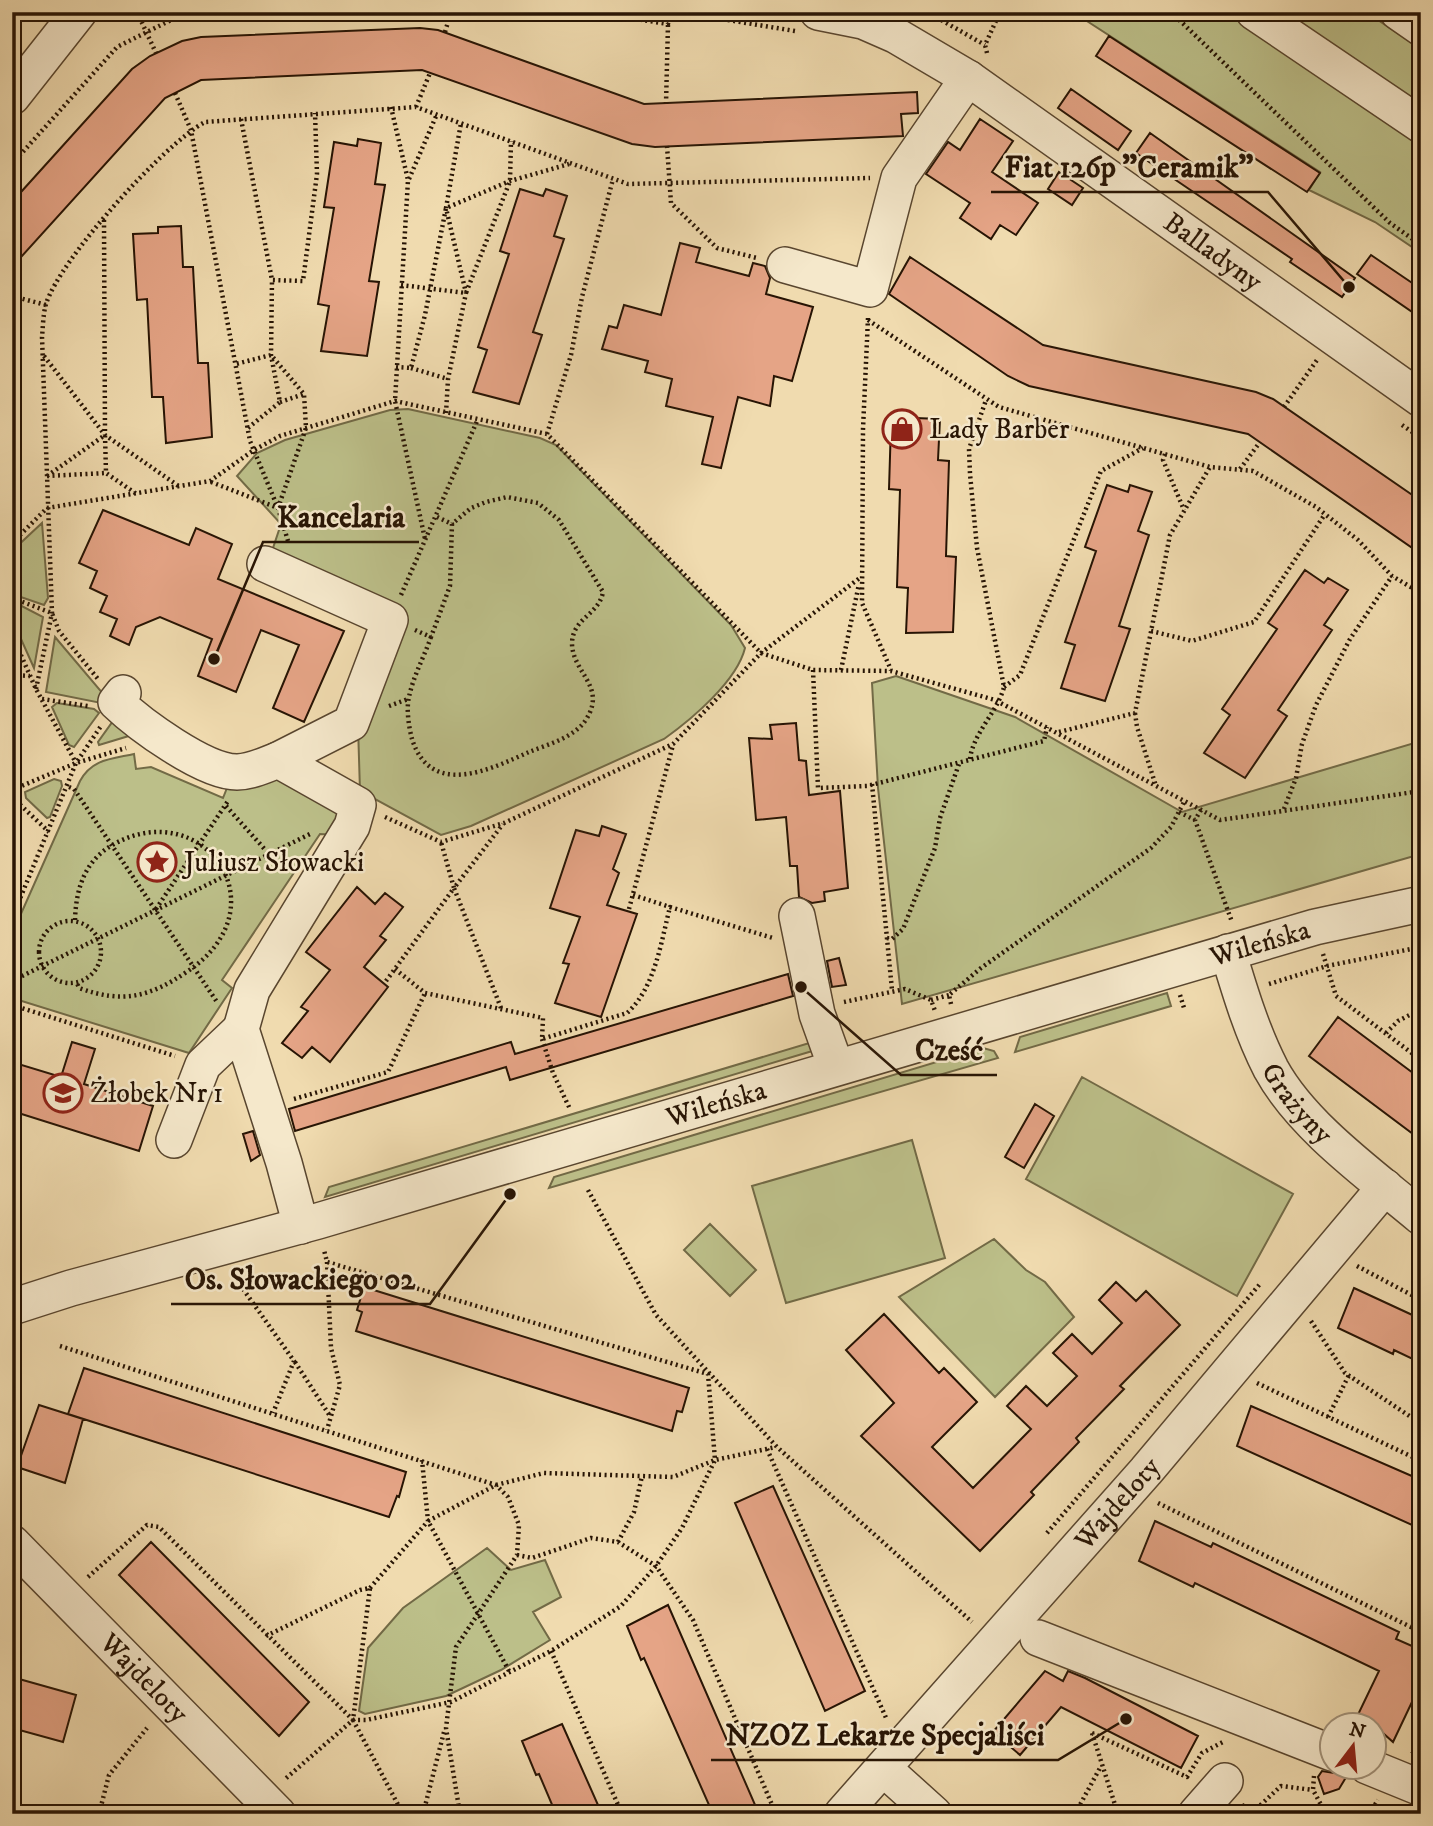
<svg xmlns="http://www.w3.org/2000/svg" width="1433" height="1826" viewBox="0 0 1433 1826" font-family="'IM FELL DW Pica',serif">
<rect width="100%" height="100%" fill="#f0dbaf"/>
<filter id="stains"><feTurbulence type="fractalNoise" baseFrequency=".00286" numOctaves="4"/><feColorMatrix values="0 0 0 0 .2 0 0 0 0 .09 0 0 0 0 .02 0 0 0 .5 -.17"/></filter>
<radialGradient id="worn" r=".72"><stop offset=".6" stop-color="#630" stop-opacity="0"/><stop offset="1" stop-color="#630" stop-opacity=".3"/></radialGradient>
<!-- green -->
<path fill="#bcbf89" stroke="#726a46" stroke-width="2" d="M1073,12h152l196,134v107l-46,-31 -66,-32 11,-18z
M1281,12h85l55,37v57z
M408,409l132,29 16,7 175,180 14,23c-8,33 -53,71 -81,91l-193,87 -30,9 -81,-44 -2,-65 44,-108 -132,-61 11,-33 -44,-48 20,-23 28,-13 105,-30z
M42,523l6,75 -4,7 -32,-11v-43z
M12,601l31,16 -9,51 -22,-49z
M55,637l50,59 -4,7 -55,-11z
M896,676l119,41 167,95 239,-71v113l-519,150 -24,-216 -6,-105z
M57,703l37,6 5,4 -25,34 -5,-2 -17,-38z
M113,721l19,14 -33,10 -1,-3z
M134,754l2,15 15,-2 72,31 6,-15 60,-4 53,33 -3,23 -19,-1 -98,146 10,8 -43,65 -177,-55v-64l68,-153c12,-22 31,-22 54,-27z
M54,779l7,2 1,5 -12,31 -3,1 -21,-20 -1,-6z
M1167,993l4,13 -156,46 5,-15z
M816,1041l3,8 -494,148 4,-10z
M983,1048l11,3 4,7 -449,130 5,-11z
M1082,1077l211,117 -56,102 -211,-117z
M912,1140l33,118 -159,45 -34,-117z
M710,1224l46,46 -26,26 -46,-46z
M994,1239l32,31 19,12 29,35 -79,80 -96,-100z
M487,1548l24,22 34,-10 16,37 -28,15 17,28 -49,30 -55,26 -81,18 -6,-3 9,-63 35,-40z"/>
<!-- building -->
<path fill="#e5a486" stroke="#271404" stroke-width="2" d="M420,28l18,2 206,74 273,-12 1,21 -17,1 2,22 -248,11 -23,-3 -210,-74 -221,10 -36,18 -153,169v-65l120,-133 18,-13 32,-15 19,-4z
M1109,36l211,137 -13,19 -211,-136z
M1071,89l60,42 -13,19 -60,-42z
M980,119l33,22 -21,31 46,31 -22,32 -16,-10 -9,14 -31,-21 10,-15 -44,-29 22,-32 12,8z
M1150,133l205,145 -13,19 -52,-35 2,-3 -156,-106z
M358,139l23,4 -6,41 10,1 -16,96 10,1 -12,74 -46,-5 8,-45 -11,-2 16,-96 -10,-1 10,-65 23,4z
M1059,172l24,16 -11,17 -24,-16z
M520,189l23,7 3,-7 21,7 -13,40 10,3 -31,93 9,3 -23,69 -46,-12 14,-42 -9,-3 31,-93 -9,-3z
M181,226l2,41h10l5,96h10l4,74 -46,6 -3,-46h-11l-5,-98 -10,1 -4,-66 25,-1v-6z
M680,243l20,5 -4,14 53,14 4,-13 12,3 5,12 -4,16 47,13 -21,74 -18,-5 -4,30 -32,-9 -17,71 -19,-4 11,-47 -47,-11 6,-27 -27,-7 3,-11 -46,-12 7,-23 8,2 7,-23 37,10z
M1371,255l50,34v29l-64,-44z
M910,257l133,88 213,47 17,7 148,102v53l-173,-120 -219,-48 -21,-10 -119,-82z
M915,418l25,1 -2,41 11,1 -3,95 10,1 -3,75 -47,1 2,-45 -11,-1 3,-97 -11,-1 2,-65 24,1z
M1107,485l21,7 2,-7 22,7 -14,39 11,4 -30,91 11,3 -25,72 -44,-13 14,-43 -10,-3 31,-91 -11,-4z
M103,510l86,35 7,-17 36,16 -14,35 126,52 -40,91 -31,-14 26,-63 -38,-15 -25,62 -38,-16 14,-37 -52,-22 -24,10 -7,18 -19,-9 7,-17 -17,-7 7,-16 -17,-8 7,-17 -18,-8z
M1305,570l19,13 4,-5 20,12 -24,35 8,5 -54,80 9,6 -42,62 -41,-25 26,-38 -8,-6 55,-80 -9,-6z
M796,723l3,37 7,1 3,34 31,-4 8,97 -24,4 1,9 -13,2 -13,-6 -2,-31h-7l-4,-49 -30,3 -7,-82 23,1 -2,-14z
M602,826l24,8 -13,35 6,4 -12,32 30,9 -36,103 -46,-14 14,-39 -6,-1 17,-46 -30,-9 26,-78 23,6z
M357,887l18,17 10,-11 18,14 -23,29 6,4 -22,27 24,20 -58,75 -18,-15 -10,11 -20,-15 26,-32 -7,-4 29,-37 -24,-18z
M839,958l7,27 -14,2 -5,-26z
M788,974l5,22 -283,84 -4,-13 -211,64 -6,-22 222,-67 4,12z
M1338,1017l83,62v61l-112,-84z
M72,1042l23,7 -11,35 69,22 -14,45 -127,-40v-49l49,15z
M1035,1104l19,12 -30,52 -19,-11z
M253,1131l7,24 -9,6 -8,-27z
M1116,1282l20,19 10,-10 34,34 -60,61 4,3 -48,49 3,4 -48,50 3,3 -54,56 -119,-115 33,-33 -48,-53 38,-36 55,59 5,-5 33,34 -45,45 41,41 58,-59 -24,-23 19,-20 21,20 30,-30 -24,-23 19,-19 20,20 30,-31 -23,-23z
M364,1287l325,101 -7,24 -5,-1 -5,20 -316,-100 6,-19 -5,-2z
M1354,1288l67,31v44l-27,-13 -1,4 -55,-26z
M84,1368l322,104 -7,25 -2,-1 -8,21 -321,-103z
M39,1405l44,14 -18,64 -48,-16z
M1251,1406l170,74v49l-184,-83z
M773,1486l92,205 -40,20 -90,-208z
M1155,1521l56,26 2,-4 186,89 -3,7 25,11v33l-28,59 -19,-17h-21l26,-54 -184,-88 -2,4 -54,-26z
M151,1542l158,160 -30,34 -160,-161z
M668,1605l91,209h-46l-69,-156 -3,2 -14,-34z
M1045,1671l18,10 5,-10 17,7 113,58 -17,32 -120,-61 -41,48 -27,-23z
M12,1677l64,18 -13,47 -51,-14z
M562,1724l40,90h-46l-17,-40 -3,1 -14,-34z
M1343,1770l5,4 -9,15 -15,5 -6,-17 4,-6 12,2z"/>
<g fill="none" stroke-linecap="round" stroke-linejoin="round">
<!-- minor casing -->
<g stroke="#59462f" stroke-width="38">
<g id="minor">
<path id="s1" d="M818,12l45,9 32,14 73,43 453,321"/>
<path d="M1254,12l167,113"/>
<path d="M1398,12l23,16"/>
<path d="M12,97l67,-85"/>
<path d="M785,265l85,24 29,-111 69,-100"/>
<path d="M265,564l125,56 -39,103 -73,37"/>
<path d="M123,693l-7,9c23,22 88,70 121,70 14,0 28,-7 41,-12l80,45 -6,21 -100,164 -11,39 43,134 17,63"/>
<path d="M797,916l20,98 19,53"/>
<path id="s2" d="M1228,952c12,40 24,80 43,117 31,57 100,106 150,148"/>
<path d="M174,1140l29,-75 38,-36"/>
<path id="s3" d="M12,1307l59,-19 247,-67 997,-294 106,-23"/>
<path id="s4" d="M12,1543l266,271"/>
<path d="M1038,1638l294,115"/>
<path d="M1367,1766l54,22"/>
<path d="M884,1769l50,45"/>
<path id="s5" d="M842,1814l304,-343 239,-284"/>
<path d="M1196,1814l29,-33"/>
</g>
</g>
<!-- path -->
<path stroke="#271404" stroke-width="4.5" stroke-dasharray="2 3.5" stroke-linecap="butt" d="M137,12l19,41
M591,12l77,12 1,-12
M679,12l116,19
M927,12l58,33
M1171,12l219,211 31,22
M445,32l6,-20
M987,53l-2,-8 15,-33
M175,93l16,37 59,311 28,67 10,33
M666,104l2,-80
M391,107l17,73 -13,221 30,138
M416,107l14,-34
M241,119l31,161
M667,146l4,57 46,45 40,10
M12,164l105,-117 70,-35
M409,179l28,-65
M104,220l1,215
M401,285l65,8 44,-112 1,-40
M12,296l34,9
M868,318l-5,111 -1,174 29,67
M868,320l131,87 211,60 43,4 63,36 42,33 34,36 29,17
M44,356l61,79 75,52
M396,367l15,1 14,-53 21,-107 64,-27 59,-17
M411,368l37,11
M280,402l24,-8
M1284,407l33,-47
M446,413l2,-34 18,-86 -20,-85 15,-85
M1402,425l19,13
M248,428l32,-26 -9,-47 1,-75 31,1 14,-107 -2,-61
M547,434l24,-79 11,-58 31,-118
M1165,454l-2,6 21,50
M1240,469l20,-27
M47,476l58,-41 1,38 32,22
M47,476l59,-3
M211,482l67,26 28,-80 -2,-34 -33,-39 -35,9
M12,543l35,-35 163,-27 44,-31 26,-14 115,-35 152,33 214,219 52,17 78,1 104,29 225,120 201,-29
M1411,588l10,-7
M401,595l77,-176
M12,598l40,15 7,18 39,48
M415,630l16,7 19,-51 2,-62 -17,-8
M1151,631l41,10 62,-19 71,-108
M12,635l24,54 40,74
M431,637c-7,20 -18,40 -22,60 -3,12 0,31 3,42 19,60 79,30 117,13 20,-8 47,-15 58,-34 19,-32 -14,-45 -15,-74 0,-26 27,-29 31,-52l-44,-72 -21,-17 -31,-6 -21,5 -15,6 -19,16
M813,670l5,118 49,-2 153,-39 24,-6 3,-14
M841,670l18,-86
M12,675l18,1
M1004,687l16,-12 81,-204 42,-23
M36,689l16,-76 -10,-276c1,-10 1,-23 4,-33 14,-45 118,-160 159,-182l211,-15 212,77 242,-6
M42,699l46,7
M389,706l19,-7
M1135,713l2,14 19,59
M1059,732l76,-19 35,-178 40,-68
M970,759c3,-26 27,-46 34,-72l-27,-139 -7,-74 -1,-25 17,-49
M872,784l20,206
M69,787l5,2 143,213
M12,790l64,-27 50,-15
M12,797l37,35
M226,806l43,48
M1284,809l12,-31 6,-34 14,-39 34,-66 42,-63
M1201,810l-6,10 37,102
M1179,812l16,8
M385,817l56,25 63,-19 169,-79 88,-91 100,-76
M633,895l37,12
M156,909l72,-108
M629,909l44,-164
M12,918l64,-155 25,-37
M75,920c1,-32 10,-60 39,-76 90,-49 169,63 74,127 -38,26 -65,33 -109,17l-2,-5
M39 952a31 31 0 1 1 62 0a31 31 0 1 1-62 0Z
M887,938l5,1 11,-10 32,-81 5,-30 20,-57
M1323,954l13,42 85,64
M395,969l30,24 118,25 -1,21 85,-26c28,-25 34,-71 43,-106l103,31
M12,981l300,-148
M386,981l68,-93 -13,-46
M1269,984l58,-18 94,-19
M1180,995l4,13
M931,1000l18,-5
M844,1002l61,-13 26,11 4,11
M951,1004l-2,-9 32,-27 170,-120 20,-21 13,-25
M12,1005l163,51
M501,1008l-47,-120 49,-64
M1386,1033l12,-12 23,-12
M542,1039l11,34 17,36
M294,1099l94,-27 37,-79
M588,1190l68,125 121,132 195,175
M327,1262l4,86 9,37 -13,45
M1357,1266l64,34
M243,1289l51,72 -21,52
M1311,1321l34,52 72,48 4,7
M60,1346l436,139 12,12 11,28 -2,30 -61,92 -10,81 14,86
M295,1362l35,54
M1257,1383l164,78
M1328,1417l21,-42
M767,1449l120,271
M1158,1503l263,129
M1047,1533l213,-249
M618,1542l16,-30 8,-36
M517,1555l15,3 59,-20 27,4 38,24 37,54 83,194
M88,1577l59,-52 12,2 194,193 -69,60
M370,1588l58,-67 -6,-61
M12,1601l6,-8
M266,1636l94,-46 10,-2 -17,132h13l85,-18 100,-51 70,-45 35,-40 26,-38 33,-68 -7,-86 -381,-112 -3,-12
M551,1651l71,163
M509,1671l-81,-150 68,-36 48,-12 129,4 42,-17 61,-13
M1421,1713l-5,8 5,2
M353,1720l50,94
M1092,1733l95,44 15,-24 21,-11
M1092,1733l26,81
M1412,1754l9,-10
M1314,1776l-1,14 13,24
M1242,1805l12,6 27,-25 32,4
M99,1814l10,-39 38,-47
M423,1814l21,-82
M1075,1814l26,-48
M1357,1814l12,-3
M1369,1814l9,-14"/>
<!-- minor -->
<use href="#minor" stroke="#f5e8cb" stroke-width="35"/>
</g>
<!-- icons -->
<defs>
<g id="shop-ring" transform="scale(2.0125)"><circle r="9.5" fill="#f5e8cb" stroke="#8f2418" stroke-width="1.5"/><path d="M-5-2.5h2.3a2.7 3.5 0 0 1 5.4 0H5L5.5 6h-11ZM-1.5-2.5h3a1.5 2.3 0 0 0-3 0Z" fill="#8f2418"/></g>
<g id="sight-ring" transform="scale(2.0125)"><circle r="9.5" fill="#f5e8cb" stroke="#8f2418" stroke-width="1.5"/><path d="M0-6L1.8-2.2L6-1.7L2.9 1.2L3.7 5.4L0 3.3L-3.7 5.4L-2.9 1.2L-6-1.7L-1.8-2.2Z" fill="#8f2418"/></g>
<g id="school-ring" transform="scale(2.0125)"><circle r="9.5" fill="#f5e8cb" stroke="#8f2418" stroke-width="1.5"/><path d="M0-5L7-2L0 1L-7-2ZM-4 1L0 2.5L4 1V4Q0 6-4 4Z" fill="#8f2418"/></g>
</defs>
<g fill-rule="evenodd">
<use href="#shop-ring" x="902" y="429"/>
<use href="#sight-ring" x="157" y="862"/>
<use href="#school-ring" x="63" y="1093"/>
</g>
<g text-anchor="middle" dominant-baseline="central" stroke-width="5" stroke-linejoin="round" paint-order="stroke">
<!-- street labels -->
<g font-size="28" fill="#271404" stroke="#f5e8cb">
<text stroke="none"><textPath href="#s1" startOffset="466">Balladyny</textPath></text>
<text stroke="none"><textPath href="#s3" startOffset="1300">Wileńska</textPath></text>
<text stroke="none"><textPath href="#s2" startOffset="168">Grażyny</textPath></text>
<text stroke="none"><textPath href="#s3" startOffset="733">Wileńska</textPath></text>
<text stroke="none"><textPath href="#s5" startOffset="415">Wajdeloty</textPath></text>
<text stroke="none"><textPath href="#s4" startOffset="189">Wajdeloty</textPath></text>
</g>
<!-- poi labels -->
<g font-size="28" fill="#271404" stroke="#f5e8cb" text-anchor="start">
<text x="929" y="429">Lady Barber</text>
<text x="184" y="862">Juliusz Słowacki</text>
<text x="90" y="1093">Żłobek Nr 1</text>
</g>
</g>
<!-- callouts -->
<path fill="none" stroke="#271404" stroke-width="2.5" d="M1349 287L1268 192H991M214 659L263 542H419M801 987L901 1075H997M510 1194L430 1304H171M1126 1719L1058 1760H711"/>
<g fill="#271404" stroke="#f5e8cb" stroke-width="2.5">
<circle cx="1349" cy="287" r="7"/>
<circle cx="214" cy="659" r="7"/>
<circle cx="801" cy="987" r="7"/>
<circle cx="510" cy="1194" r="7"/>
<circle cx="1126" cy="1719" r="7"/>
</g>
<g font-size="30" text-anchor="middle" font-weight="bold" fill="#271404" stroke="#f5e8cb" stroke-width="5" stroke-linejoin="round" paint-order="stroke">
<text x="1129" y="177">Fiat 126p "Ceramik"</text>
<text x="341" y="527">Kancelaria</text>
<text x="949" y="1060">Cześć</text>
<text x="300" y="1289">Os. Słowackiego 02</text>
<text x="885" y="1745">NZOZ Lekarze Specjaliści</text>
</g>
<!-- margin -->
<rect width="1433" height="1826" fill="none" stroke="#f0dbaf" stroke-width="42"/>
<rect x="14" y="14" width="1405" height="1798" fill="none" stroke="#271404" stroke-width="3.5"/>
<rect x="21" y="21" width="1391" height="1784" fill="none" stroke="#271404" stroke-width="2"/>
<!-- north arrow -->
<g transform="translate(1353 1746) rotate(16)"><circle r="33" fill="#f5e8cb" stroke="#a3937b" stroke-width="2"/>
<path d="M0-5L12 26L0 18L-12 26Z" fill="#8f2418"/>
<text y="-10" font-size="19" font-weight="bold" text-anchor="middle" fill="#271404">N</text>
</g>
<rect width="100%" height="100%" filter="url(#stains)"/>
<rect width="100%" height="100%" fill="url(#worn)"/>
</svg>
